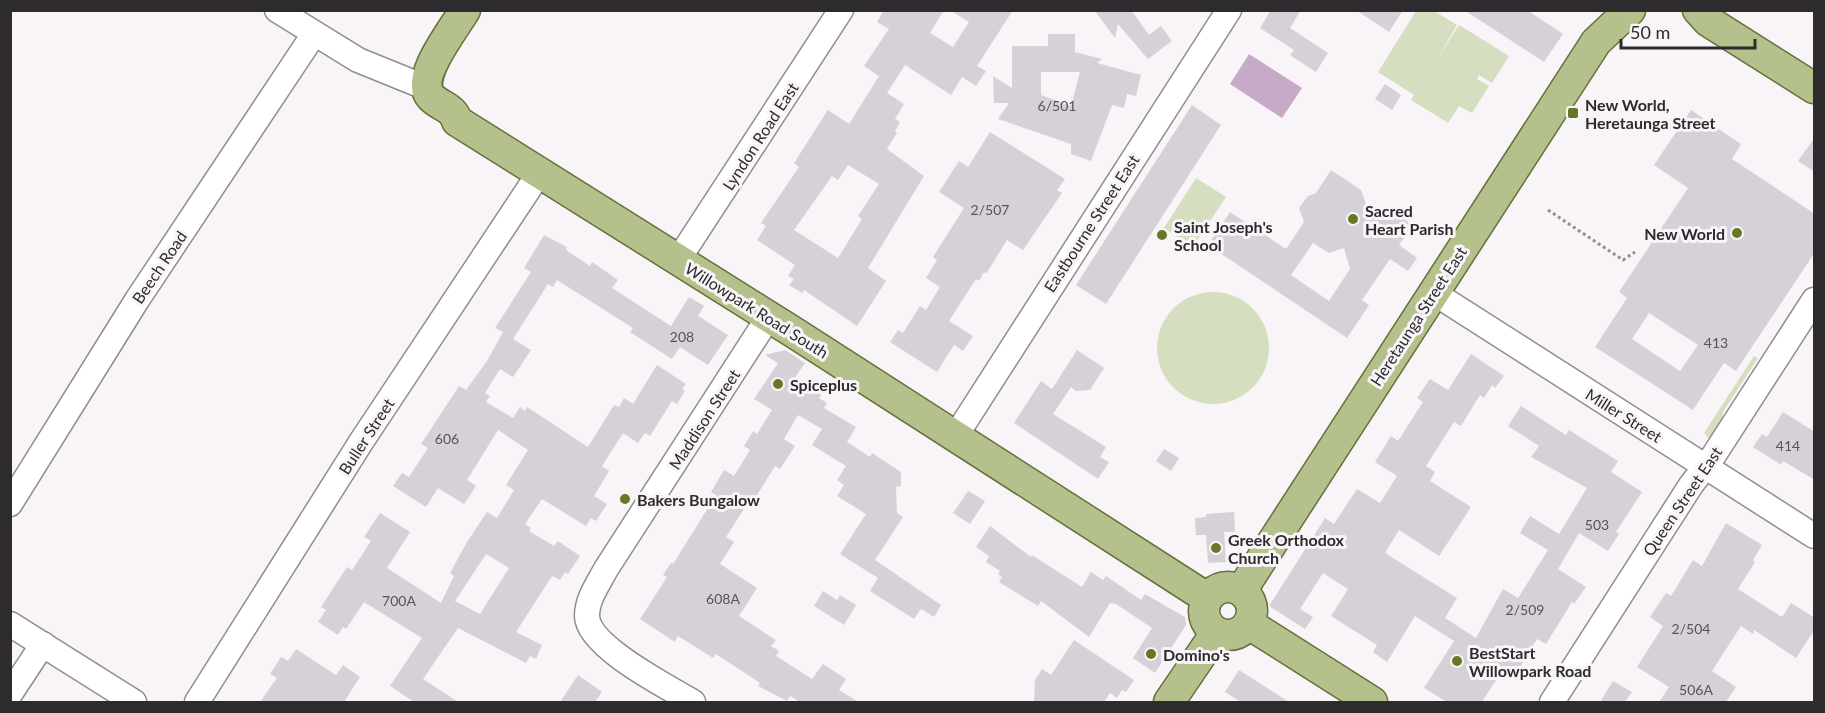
<svg xmlns="http://www.w3.org/2000/svg" width="1825" height="713" viewBox="0 0 1825 713" font-family="Lato,sans-serif">
<rect width="100%" height="100%" fill="#f8f4f8"/>
<!-- green -->
<path fill="#d5dfbf" d="M1416,11h18l23,14 -20,34 22,-34 50,31 -17,27 -13,-8 -2,4 12,7 -17,27 -13,-7 -11,17 -37,-23 3,-5 -36,-23z
M1196,178l30,19 -33,50 -29,-19z
M1157 348a56 56 0 1 1 112 0a56 56 0 1 1-112 0Z
M1754,356l4,2 -35,54 -2,18 -11,9 -6,-6z"/>
<!-- water -->
<path fill="#c6aac8" d="M1249,54l53,34 -20,30 -52,-34z"/>
<!-- building -->
<path fill="#d5d1d6" fill-rule="evenodd" d="M884,10h60l-14,23 23,14 16,-25 -19,-12h63l-36,56 9,5 -10,15 -14,-9 -11,18 -46,-30 -18,28 17,11 -9,15 5,3 -5,9 2,2 -10,16 37,27 -56,92 18,13 -29,45 -53,-36 -2,3 -13,-8 5,-6 -6,-3 7,-11 -38,-25 9,-14 -5,-3 38,-56 -5,-4 34,-53 21,14 30,-48 -15,-10 25,-37 -12,-7zM848,165l31,19 -21,32 4,3 -24,39 -44,-28 38,-54 6,4z
M1094,10h37l18,25 12,-9 11,15 -24,18 -30,-35 -3,14z
M1271,10h30l-11,18 38,25 -12,19 -26,-17 4,-5 -34,-22z
M1356,10h47l-14,22z
M1464,10h63l36,24 -19,28z
M1048,34h27v18l27,7 -5,4 44,12 -5,21 -9,-2 -3,14 -12,-3 -21,56 -20,-7v-10l-73,-25 11,-16h-15l-1,-27 19,12v-42h36zM1041,72h39l-9,34 -30,-11z
M1385,84l16,11 -9,15 -17,-11z
M1192,105l29,20 -115,179 -30,-19z
M1691,110l50,34 -9,15 83,55v38l-79,119 -12,-8 -31,47 -98,-63 32,-49 -8,-6 69,-104 -34,-23zM1649,313l49,32 -18,26 -48,-32z
M990,132l75,47 -8,11 5,3 -39,57 -16,-10 -21,34 -2,-2 -5,9 -3,-2 -27,42 24,15 -10,15 -9,-6 -17,27 -47,-30 8,-12 5,3 17,-27 6,4 14,-23 -14,-9 11,-18 -4,-3 31,-49 -25,-16 20,-31 9,6z
M1815,137v35l-17,-11z
M1331,170l30,20 5,14 13,9 10,-4 24,16 -14,20 18,13 -9,13 -18,-12 -28,41 7,5 -22,33 -139,-93 22,-33 56,37 18,-27 -5,-14 9,-12 8,-3zM1313,243l16,10 15,-5 6,21 -21,32 -38,-26z
M544,235l23,12 -1,3 24,16 2,-4 26,18 -6,8 59,38 18,-29 15,9 -6,10 30,19 -20,30 -28,-18 -8,12 -42,-27 3,-4 -76,-48 -4,7 -5,-3 -35,55 18,11 -18,27 -13,-8 -15,24 5,3 -4,6 27,16 7,-11 5,4 2,-4 61,40 26,-42 5,2 5,-9 9,6 24,-39 29,19 -4,5 3,2 -8,13 -5,-3 -22,35 -5,-3 -7,10 -15,-10 -21,33 7,5 -15,25 13,8 -11,17 -5,-3 -5,8 -44,-27 -17,25 6,4 -2,3 25,15 4,-5 22,15 -12,18 -3,-2 -5,8 -8,-4 -36,56 26,13 -6,14 -6,-3 -4,7 -68,-35 -35,51 35,23h-44l-24,-16 32,-48 -58,-36 -18,27 -3,-2 -5,8 -20,-13 8,-12 -5,-3 26,-40 5,3 19,-29 -7,-4 16,-24 30,19 -23,36 54,35 13,-27 -4,-3 17,-31 20,-30 10,6 17,-28 -8,-5 22,-35 -30,-20 -31,50 9,6 -12,18 -26,-16 -12,19 -33,-21 9,-13 7,4 19,-29 -7,-4 38,-58 7,4 21,-29 16,-29 -8,-4 36,-56 -7,-4zM486,554l23,14 -29,46 -25,-13z
M785,350l20,13 -11,16 27,16 -2,3 8,5 -3,5 32,19 -9,15 23,15 2,-4 29,19v14l-5,1 1,26 6,4 -28,43 66,45 -7,12 -13,-8 -7,10 -44,-28 8,-13 -38,-24 26,-40 -29,-18 7,-11 -7,-5 9,-14 -34,-21 10,-16 -24,-14 -14,24 11,7 -15,23 -5,-3 -26,42 -3,-2 -20,31 8,5 -14,22 37,24 -18,28 37,24 -5,6 8,5 -3,5 36,23 11,-15 23,15 -7,11 20,12h-59l-10,-6 -3,5 -29,-15 2,-3 -44,-29 -3,4 -35,-22 -3,6 -35,-23 27,-42 -4,-2 8,-12 2,1 43,-69 -5,-3 13,-22 10,6 16,-26 -6,-4 9,-15 4,3 15,-24 -18,-11 24,-36 -13,-8z
M1077,350l27,18 -14,22 -14,1 -5,-4 -18,27 53,33 -6,10 9,5 -11,17 -84,-56 27,-42 11,8z
M1471,354l33,22 -9,12 -3,-3 -8,13 -4,-3 -19,31 -7,-4 -28,44 9,6 -5,9 41,26 -32,49 -40,-26 -14,23 72,45 -12,20 31,20 27,-49 15,9 30,-48 -28,-17 10,-17 29,18 28,-46 -56,-31 8,-11 -31,-20 13,-20 45,29 3,-5 49,31 -7,11 31,20 -26,40 3,2 -11,17 -29,-18 -21,36 28,18 -12,17 -2,-2 -26,42 -9,-5 -19,32 -5,-3 -3,5 -7,-4 -21,33h-35l-23,-14 30,-47 -39,-25 -28,46 -14,-10 4,-7 -46,-29 17,-27 -25,-16 -23,36 13,8 -8,12 -36,-23 56,-88 9,6 23,-35 23,14 17,-27 -22,-14 16,-26 7,5 25,-39 -6,-4 13,-19 18,11z
M1783,412l32,20v48l-32,-19 -2,4 -28,-18 9,-13 5,3z
M1164,449l15,9 -8,13 -15,-10z
M968,491l17,10 -15,23 -17,-11z
M1234,512l1,20h-11l2,30 -18,1 -2,-28h-10l-1,-17 11,-1v-3z
M1726,523l36,22 -9,15 2,2 -17,27 44,28 9,-14 24,15v11l-19,29 -42,-28 -1,4 -12,-8 -29,45 24,16 -10,15h-67l10,-15 -32,-20 26,-41 -13,-9 16,-24 5,3 22,-36 9,6z
M990,526l41,31 1,-2 50,32 9,-15 12,8 3,-4 35,24 4,-6 40,23 1,8 -31,48 -22,-15 19,-30 -36,-24 -6,-1 -21,34 -48,-36 -3,5 -39,-24 3,-5 -4,-3 2,-3 -14,-9 3,-6 -13,-9z
M823,591l14,9 3,-5 16,10 -12,20 -30,-19z
M1074,640l60,40 -8,12 -4,-2 -5,8 -7,-5 -6,9h-70l1,-22 7,-11 9,6z
M296,649l40,26 7,-10 17,12 -16,25h-84l17,-24 -7,-4 11,-17 7,4z
M1239,670l50,32h-48l-16,-10z
M578,675l24,17 -7,10h-35z
M1613,681l19,11 -7,10h-25z"/>
<g fill="none" stroke-linecap="round" stroke-linejoin="round">
<!-- minor casing -->
<g stroke="#908c90" stroke-width="27">
<path id="minor" d="M277,10l81,50 69,28
M678,260l163,-250
M1434,293l380,243
M955,437l274,-427
M10,504l127,-204 177,-266
M10,624l124,78
M10,694l33,-50
M197,702l164,-260 179,-270
M693,702c-25,-15 -105,-55 -106,-86 0,-17 11,-32 19,-47l162,-251
M1552,702l139,-217 21,-27 102,-158"/>
</g>
<!-- major casing -->
<g stroke="#657139" stroke-width="33">
<path id="major" d="M465,10c-11,19 -51,68 -34,87 10,10 22,10 26,24l333,209 417,268
M1698,10l10,11 106,67
M1204 611a24 24 0 1 1 48 0a24 24 0 1 1-48 0Z
M1241,591l355,-549 34,-32
M1249,624l123,78
M1169,702l47,-69"/>
</g>
<!-- path -->
<path stroke="#939093" stroke-width="3" stroke-dasharray="3 3" stroke-linecap="butt" d="M1548,210l75,50 12,-8"/>
<!-- minor -->
<use href="#minor" stroke="#fff" stroke-width="24"/>
<!-- major -->
<use href="#major" stroke="#b5c18c" stroke-width="30"/>
</g>
<!-- markers -->
<g fill="#667726" stroke="#f8f4f8" stroke-width="2">
<rect x="1567" y="107" width="12" height="12" rx="3"/>
<circle cx="1353" cy="219" r="6"/>
<circle cx="1737" cy="233" r="6"/>
<circle cx="1162" cy="235" r="6"/>
<circle cx="778" cy="384" r="6"/>
<circle cx="625" cy="499" r="6"/>
<circle cx="1216" cy="548" r="6"/>
<circle cx="1151" cy="654" r="6"/>
<circle cx="1457" cy="661" r="6"/>
</g>
<g text-anchor="middle" dominant-baseline="central" stroke-width="6" stroke-linejoin="round" paint-order="stroke">
<!-- number labels -->
<g font-size="14" fill="#575457">
<text x="1057" y="105">6/501</text>
<text x="990" y="209">2/507</text>
<text x="682" y="336">208</text>
<text x="1716" y="342">413</text>
<text x="447" y="438">606</text>
<text x="1788" y="445">414</text>
<text x="1597" y="524">503</text>
<text x="723" y="598">608A</text>
<text x="399" y="600">700A</text>
<text x="1525" y="609">2/509</text>
<text x="1691" y="628">2/504</text>
<text x="1696" y="689">506A</text>
</g>
<!-- poi labels -->
<g font-size="16" font-weight="bold" fill="#2d2b2d" stroke="#f8f4f8" text-anchor="start">
<text x="1585" y="104">New World,<tspan x="1585" dy="18">Heretaunga Street</tspan></text>
<text x="1365" y="210">Sacred<tspan x="1365" dy="18">Heart Parish</tspan></text>
<text x="1174" y="226">Saint Joseph's<tspan x="1174" dy="18">School</tspan></text>
<text x="1725" y="233" text-anchor="end">New World</text>
<text x="790" y="384">Spiceplus</text>
<text x="637" y="499">Bakers Bungalow</text>
<text x="1228" y="539">Greek Orthodox<tspan x="1228" dy="18">Church</tspan></text>
<text x="1469" y="652">BestStart<tspan x="1469" dy="18">Willowpark Road</tspan></text>
<text x="1163" y="654">Domino's</text>
</g>
<!-- street labels -->
<g font-size="16" fill="#2d2b2d" stroke="#f8f4f8">
<text transform="translate(760 136) rotate(-57)">Lyndon Road East</text>
<text transform="translate(1091 223) rotate(-57)">Eastbourne Street East</text>
<text transform="translate(159 267) rotate(-56)">Beech Road</text>
<text transform="translate(757 310) rotate(32)">Willowpark Road South</text>
<text transform="translate(1418 316) rotate(-57)">Heretaunga Street East</text>
<text transform="translate(1624 415) rotate(32)">Miller Street</text>
<text transform="translate(704 419) rotate(-57)">Maddison Street</text>
<text transform="translate(366 436) rotate(-57)">Buller Street</text>
<text transform="translate(1682 501) rotate(-56)">Queen Street East</text>
</g>
</g>
<!-- border -->
<rect width="1825" height="713" fill="none" stroke="#2d2b2d" stroke-width="24"/>
<!-- scale -->
<path d="M1621 39v9h134v-9" fill="none" stroke="#2d2b2d" stroke-width="3"/>
<text x="1630" y="39" font-size="18" fill="#2d2b2d" stroke="#f8f4f8" stroke-width="4.5" paint-order="stroke">50 m</text>
</svg>
